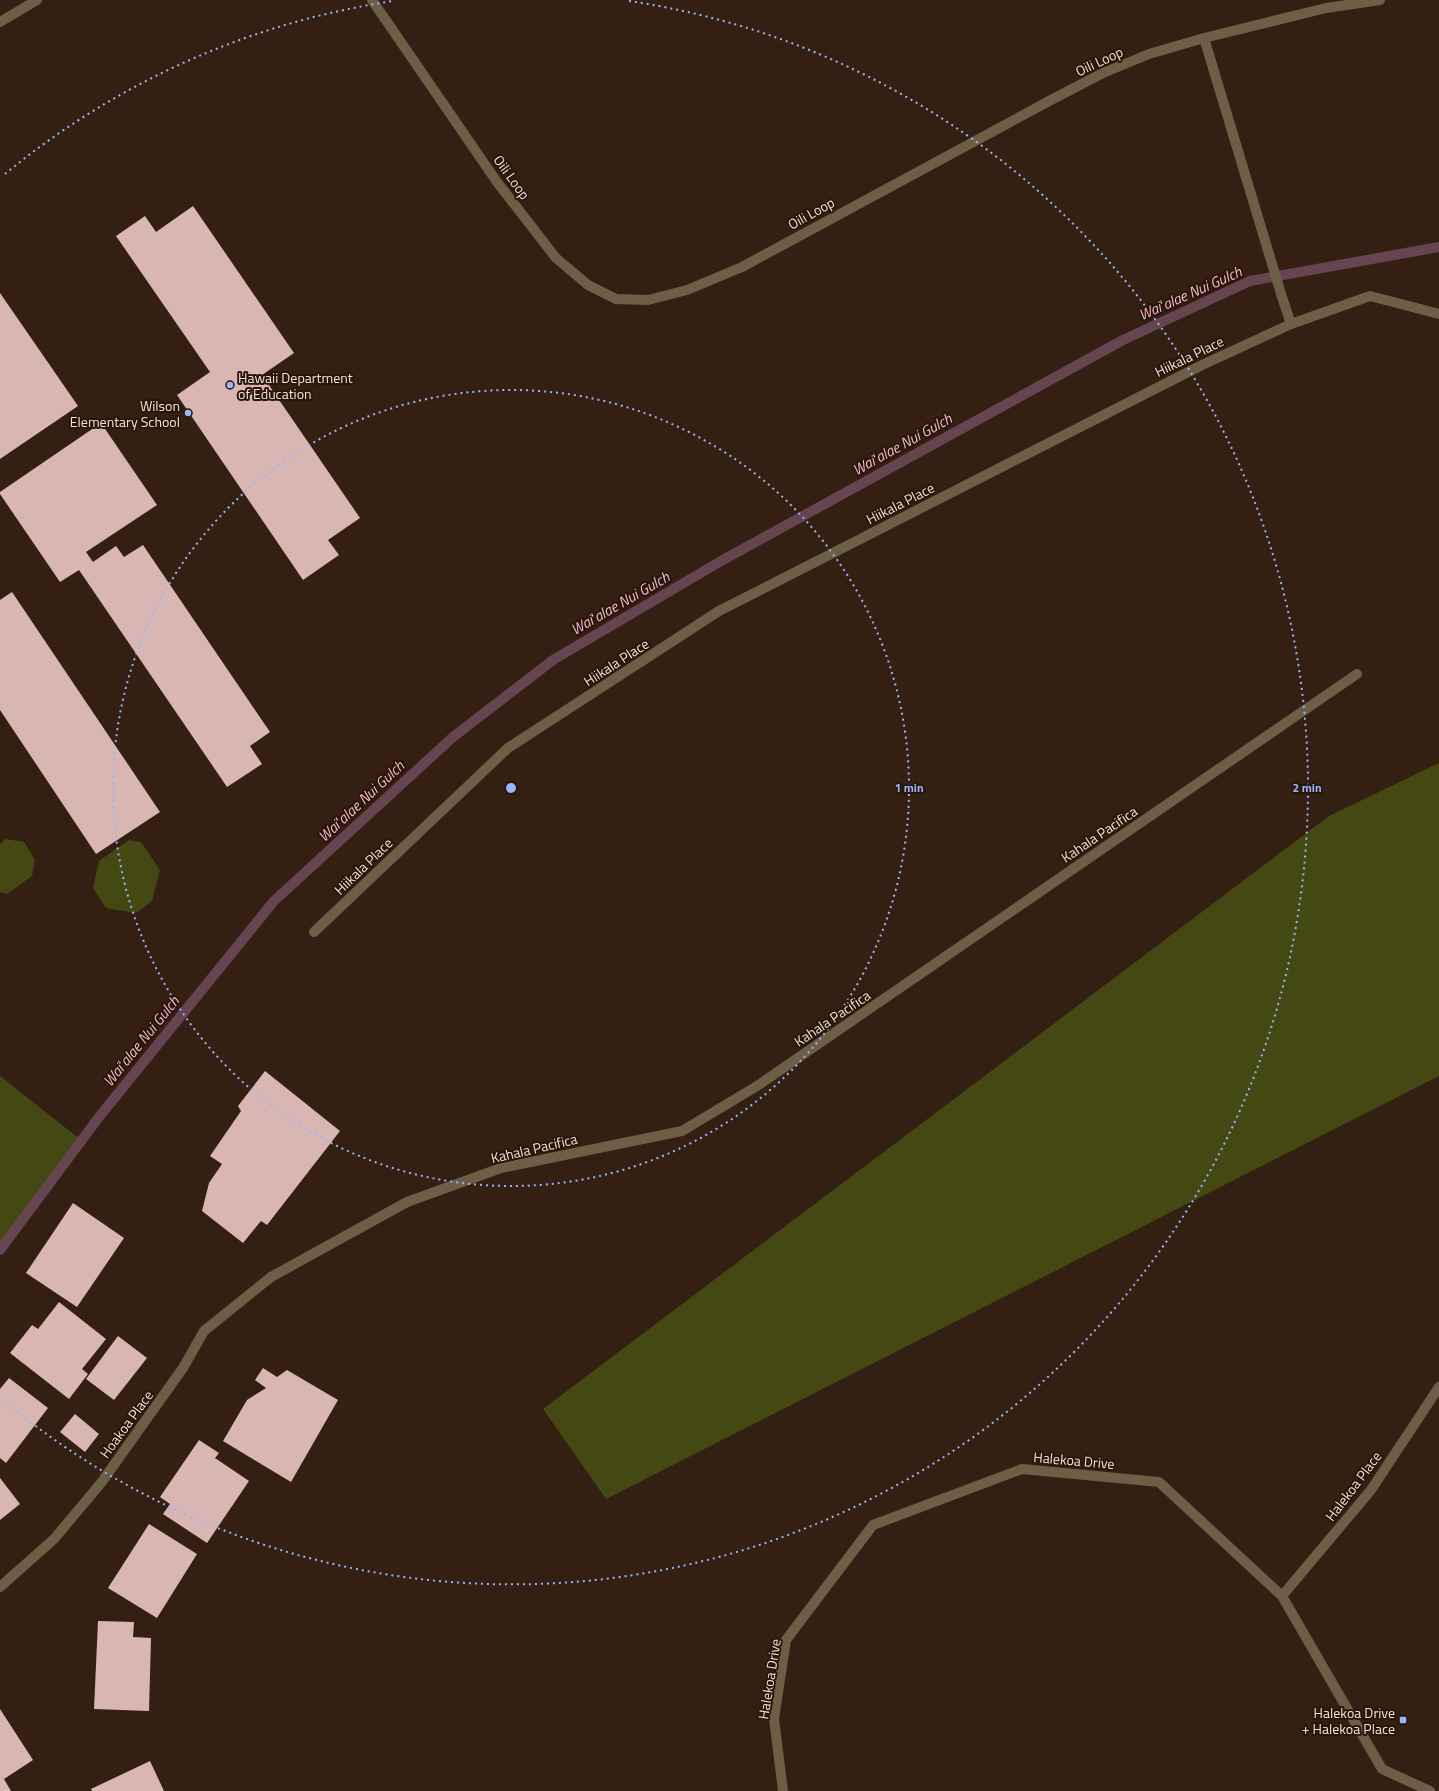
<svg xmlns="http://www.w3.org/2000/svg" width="1439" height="1791" viewBox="0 0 1439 1791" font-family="'Titillium Web',sans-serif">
<rect width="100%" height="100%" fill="#342012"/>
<!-- green -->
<path fill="#444813" d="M1439,763v313l-833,423 -63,-90 786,-593z
M6,839l18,3 11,18 -3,16 -25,18 -7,-2v-48z
M129,840l12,2 19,28 -8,31 -16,12 -30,-5 -13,-20 6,-27z
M0,1076l81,64 -81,110z"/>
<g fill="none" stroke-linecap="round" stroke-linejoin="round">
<!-- stream -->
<path stroke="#664551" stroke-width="10" d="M0,1250l99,-133 175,-216 179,-164 100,-77 168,-99 402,-221 127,-59 189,-34"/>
</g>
<!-- building -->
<path fill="#d9b6b4" d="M193,206l101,147 -32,22 98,143 -32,22 11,15 -36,25 -126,-185 33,-23 -94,-136 29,-20 11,16z
M0,293l78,113 -78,53z
M101,423l56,82 -71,47 7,10 23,-16 8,11 19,-12 127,187 -20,14 12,18 -35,23 -148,-217 -19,12 -60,-88v-2z
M12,592l148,220 -64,42 -96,-144v-110z
M265,1071l75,60 -73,94 -6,-4 -18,22 -41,-32 7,-28 13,-19 -12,-8 31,-45 -3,-5z
M73,1203l51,35 -47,69 -51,-34z
M59,1302l47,37 -24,30 6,5 -19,25 -59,-46 22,-28 6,4z
M118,1336l29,22 -33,42 -28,-21z
M263,1368l14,9 10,-7 51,30 -47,82 -68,-41 24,-41 19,-12 -11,-8z
M9,1378l39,30 -42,55 -6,-5v-69z
M75,1414l24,20 -14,18 -25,-20z
M199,1440l20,13 -4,5 34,23 -42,62 -44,-29 7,-10 -10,-7z
M0,1478l20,26 -20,16z
M149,1524l48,30 -40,64 -49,-30z
M98,1621l36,1 -1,15 18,1 -2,73 -55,-2z
M0,1709l33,51 -29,19 7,12h-11z
M150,1761l14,30h-72l-1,-2z"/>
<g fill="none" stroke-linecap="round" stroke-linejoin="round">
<!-- minor -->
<path stroke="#6d5f46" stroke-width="10" d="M372,0l125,182 59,76 32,27 28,14 32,1 39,-10 55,-23 309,-167 52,-27 46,-19 55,-16 122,-30 54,-8
M1291,324l79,-28 69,18
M314,932l194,-184 211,-137 483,-246 89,-41 -9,-27 -78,-259
M0,1587l54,-48 47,-56 82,-115 21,-37 67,-54 136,-75 94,-34 181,-37 75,-45 600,-412
M1282,1596l89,-106 68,-103"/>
<!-- tertiary -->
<path stroke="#6d5f46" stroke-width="10" d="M0,22l37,-22
M783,1791l-9,-72 12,-79 87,-115 149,-56 137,13 123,114 100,173 48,22"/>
</g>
<!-- distance rings -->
<g fill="none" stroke="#94b7fd" stroke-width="2" stroke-dasharray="2 4">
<circle cx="511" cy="788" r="398"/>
<path d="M5 174A796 796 0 0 1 393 1M629 1A796 796 0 1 1 5 1402"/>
</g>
<!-- markers -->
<g fill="#94b7fd" stroke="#2a1609" stroke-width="1.5">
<circle cx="230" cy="385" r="4"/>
<circle cx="188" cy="413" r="4"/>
<rect x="1399" y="1716" width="8" height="8" rx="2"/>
</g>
<g text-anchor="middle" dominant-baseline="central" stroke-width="4" stroke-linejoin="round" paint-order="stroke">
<!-- street labels -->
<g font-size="14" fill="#f1e3da" stroke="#2a1609">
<text transform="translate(1099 61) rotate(-25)">Oili Loop</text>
<text transform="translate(512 177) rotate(54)">Oili Loop</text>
<text transform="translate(811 213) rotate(-29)">Oili Loop</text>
<text transform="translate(1189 356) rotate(-26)">Hiikala Place</text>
<text transform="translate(900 503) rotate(-27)">Hiikala Place</text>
<text transform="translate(616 662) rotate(-33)">Hiikala Place</text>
<text transform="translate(1099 834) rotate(-34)">Kahala Pacifica</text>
<text transform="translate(363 866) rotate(-44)">Hiikala Place</text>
<text transform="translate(832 1018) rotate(-34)">Kahala Pacifica</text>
<text transform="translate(534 1148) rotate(-13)">Kahala Pacifica</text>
<text transform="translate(126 1424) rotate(-54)">Hoakoa Place</text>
<text transform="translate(1074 1460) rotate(5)">Halekoa Drive</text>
<text transform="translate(1353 1486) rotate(-53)">Halekoa Place</text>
<text transform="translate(769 1679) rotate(-81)">Halekoa Drive</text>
</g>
<!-- poi labels -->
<g font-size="14" fill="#f1e3da" stroke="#2a1609" text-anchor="end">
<text x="238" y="377" text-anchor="start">Hawaii Department<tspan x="238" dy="16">of Education</tspan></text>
<text x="180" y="405">Wilson<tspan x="180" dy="16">Elementary School</tspan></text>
<text x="1395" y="1712">Halekoa Drive<tspan x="1395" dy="16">+ Halekoa Place</tspan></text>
</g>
<!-- water labels -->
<g font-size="15" font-style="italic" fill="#f5bad1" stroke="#2a1609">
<text transform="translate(1190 293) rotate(-24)">Waiʻalae Nui Gulch</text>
<text transform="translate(902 444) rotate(-29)">Waiʻalae Nui Gulch</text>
<text transform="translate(620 603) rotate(-30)">Waiʻalae Nui Gulch</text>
<text transform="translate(361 801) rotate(-43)">Waiʻalae Nui Gulch</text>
<text transform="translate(141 1041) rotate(-51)">Waiʻalae Nui Gulch</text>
</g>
</g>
<circle cx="511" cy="788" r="6" fill="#94b7fd" stroke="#2a1609" stroke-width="2"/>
<g font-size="12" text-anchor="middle" font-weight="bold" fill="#94b7fd" stroke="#2a1609" stroke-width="4" stroke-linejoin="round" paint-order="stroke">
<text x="909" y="792">1 min</text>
<text x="1307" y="792">2 min</text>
</g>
</svg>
